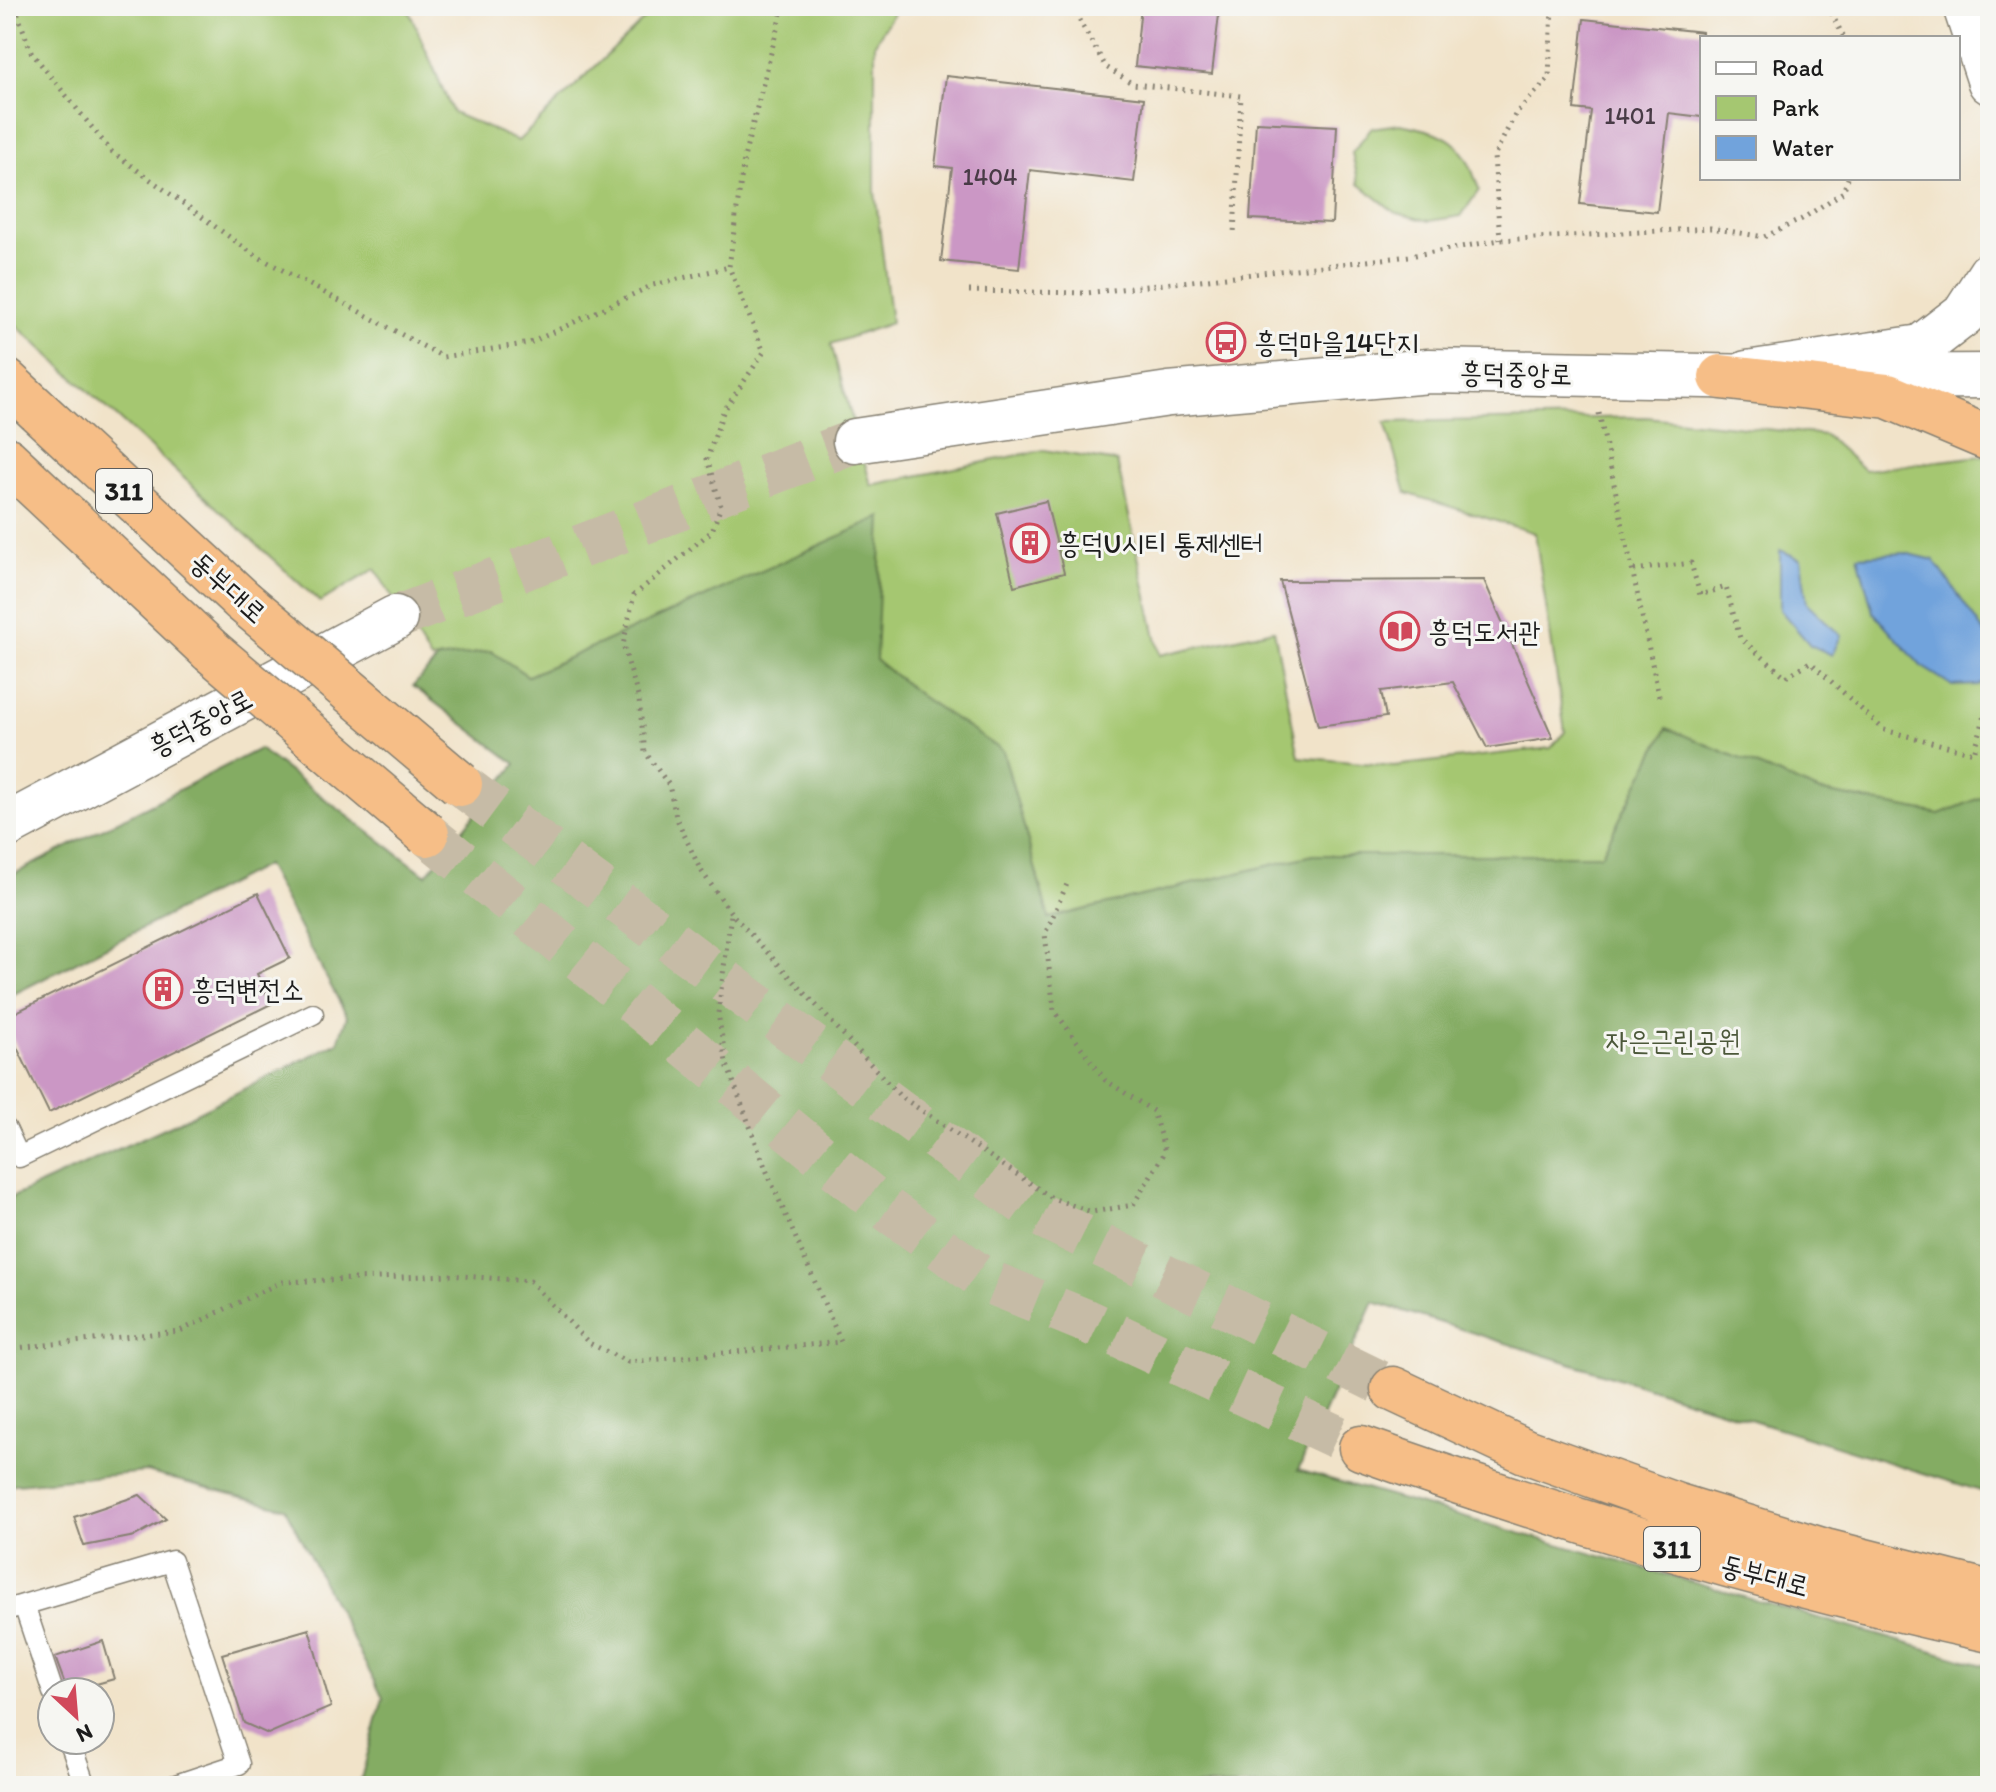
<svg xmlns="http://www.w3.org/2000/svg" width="1996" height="1792" viewBox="0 0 1996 1792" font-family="Itim,'Poor Story',sans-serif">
<rect width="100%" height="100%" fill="#f6f6f2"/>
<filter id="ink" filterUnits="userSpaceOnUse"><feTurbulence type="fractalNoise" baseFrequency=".0125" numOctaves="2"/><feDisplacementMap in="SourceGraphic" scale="16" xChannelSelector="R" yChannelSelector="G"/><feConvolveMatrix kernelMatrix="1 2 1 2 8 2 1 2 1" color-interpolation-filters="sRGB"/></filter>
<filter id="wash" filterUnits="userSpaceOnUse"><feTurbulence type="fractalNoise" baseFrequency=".006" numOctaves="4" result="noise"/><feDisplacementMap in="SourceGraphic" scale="32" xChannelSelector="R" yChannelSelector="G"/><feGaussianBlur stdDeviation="1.8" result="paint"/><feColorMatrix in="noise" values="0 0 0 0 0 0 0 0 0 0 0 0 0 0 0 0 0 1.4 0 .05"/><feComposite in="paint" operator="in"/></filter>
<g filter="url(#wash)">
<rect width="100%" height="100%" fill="#f1e3c9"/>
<!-- green -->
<path fill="#a5c771" stroke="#607246" stroke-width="2" d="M6,6h401l46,107 65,28 140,-135h240l-23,37v149l16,131 -60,21 40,141 173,-35 73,12 43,193 114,-25 25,127 95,9 157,-18 14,-16 -30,-199 -129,-40 -21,-71 261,-5 179,18 39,35 126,-15v1020l-727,-222 -772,-602 -60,9 -56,-91 -55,33 -314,-286z
M1400,124c51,10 63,16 79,66l-18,26 -32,5 -33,-8 -37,-29 -7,-31 19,-25z"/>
<!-- forest -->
<path fill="#84ac63" stroke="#506440" stroke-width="2" d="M882,517l-6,143 46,37 81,54 46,167 264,-63h288l66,-127 151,63 122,23 50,-20v700l-616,-192 -76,168 692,197v119h-1631l24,-88 -98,-190 -139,-36 -140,13v-285l174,-79 158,-79 9,-26 -81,-151 -260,133v-120l253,-129 167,126 90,-111 -103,-78 25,-27 53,-8 37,25z"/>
<!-- water -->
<path fill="#71a3dc" stroke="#46607c" stroke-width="2" d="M1780,550l21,9 6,44 34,33 -9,19 -22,-10 -30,-35z
M1905,553l29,7 56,81v36l-12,8 -25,1 -32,-20 -48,-54 -15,-56z"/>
<g id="blocks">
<!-- building -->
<path fill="#cb97c5" d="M1141,6h79l-8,68 -77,-8z
M1584,19l118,13v85l-33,-4 -12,99 -77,-8 11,-93 -17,-2z
M946,76l198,22 -10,84 -104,-12 -11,99 -78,-8 11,-93 -17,-2z
M1256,122l81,4 -5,97 -82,-4z
M1046,501l18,72 -50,13 -17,-73z
M1484,580l69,158 -66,10 -34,-66 -72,9 5,26 -68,9 -38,-145z
M258,893l32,65 -33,16 14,30 -222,109 -43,-88v-8z
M140,1495l26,24 -31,17 -51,10 -10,-29z
M309,1629l22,78 -63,27 -24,-11 -22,-69z
M103,1641l11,38 -46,13 -13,-35z"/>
</g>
</g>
<g filter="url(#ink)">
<use href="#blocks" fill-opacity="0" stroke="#868072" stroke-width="2"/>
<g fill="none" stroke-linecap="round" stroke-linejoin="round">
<!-- tertiary-tunnel -->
<path stroke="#c6bba6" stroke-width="44" stroke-dasharray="44 22" stroke-linecap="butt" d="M395,618l460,-177"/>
<!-- trunk-tunnel -->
<path stroke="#c6bba6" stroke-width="44" stroke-dasharray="44 22" stroke-linecap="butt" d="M460,784l578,430 355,175
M427,834l457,373 101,73 101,41 275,127"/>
<!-- service casing -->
<g stroke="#868072" stroke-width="23">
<path id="service" d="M6,1129l13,28 294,-143
M24,1605l29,87
M6,1610l166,-49 67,203 -66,22
M69,1740l16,46"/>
</g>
<!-- tertiary casing -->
<g stroke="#868072" stroke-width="47">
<path id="tertiary" d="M1965,6l25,76
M1747,373l174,-26 43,-33 26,-40
M1837,377l153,-1
M855,441l314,-47 260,-23 331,6
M6,826l389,-208"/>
</g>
<!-- trunk casing -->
<g stroke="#868072" stroke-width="47">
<path id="trunk" d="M6,381l237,220
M6,459l205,192
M1393,1389l132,62 153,55 147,45 165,42
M1361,1448c206,73 415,136 629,182"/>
</g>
<!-- motorway casing -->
<g stroke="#868072" stroke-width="47">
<path id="motorway" d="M1721,377l167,19 102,43"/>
</g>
<!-- path -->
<path stroke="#868072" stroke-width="5" stroke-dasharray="2 6" stroke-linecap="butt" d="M15,6l16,46 80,99 142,103 190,103 87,-14 123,-58 76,-18
M783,6l-39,152 -15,109 35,85 -41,60 -16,47 14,47 -9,25 -78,64 -11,50 16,55 6,52 24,33 7,32 24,52 31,44 169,183 152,102 40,14 41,-7 32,-53 -12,-41 -48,-31 -51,-70 -9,-76 22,-50
M1071,6l35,61 27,17 108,12 -7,138
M1828,6l16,32
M1500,240l-6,-84 22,-43 33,-35 3,-72
M969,291l117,2 324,-37 90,-16 211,-12 53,9 38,-18 41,-27 5,-14
M1599,413l61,288
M1634,570l57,-7 9,32 26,-8 14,51 46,39 24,-15 74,68 90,23 16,-55
M6,1349l174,-18 101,-49 168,-7 81,6 59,62 39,19 213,-20 -74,-170 -41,-110 -8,-49 13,-99"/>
<!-- service -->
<use href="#service" stroke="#fff" stroke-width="20"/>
<!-- tertiary -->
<use href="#tertiary" stroke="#fff" stroke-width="44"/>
<!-- trunk -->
<use href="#trunk" stroke="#f6be87" stroke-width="44"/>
<!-- motorway -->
<use href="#motorway" stroke="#f6be87" stroke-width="44"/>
<!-- trunk-bridge casing -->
<g stroke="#868072" stroke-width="47" stroke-linecap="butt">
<path id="trunk-bridge" d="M243,601l217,183
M211,651l216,183"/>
</g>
<!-- trunk-bridge -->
<use href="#trunk-bridge" stroke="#f6be87" stroke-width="44"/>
</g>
</g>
<!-- icons -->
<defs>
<g id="bus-ring" transform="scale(2)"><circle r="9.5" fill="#f6f6f2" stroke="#d1495b" stroke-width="1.5"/><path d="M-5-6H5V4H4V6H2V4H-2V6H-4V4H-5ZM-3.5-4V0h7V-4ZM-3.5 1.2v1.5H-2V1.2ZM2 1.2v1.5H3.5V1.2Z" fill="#d1495b"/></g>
<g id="building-ring" transform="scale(2)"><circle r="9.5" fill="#f6f6f2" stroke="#d1495b" stroke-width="1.5"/><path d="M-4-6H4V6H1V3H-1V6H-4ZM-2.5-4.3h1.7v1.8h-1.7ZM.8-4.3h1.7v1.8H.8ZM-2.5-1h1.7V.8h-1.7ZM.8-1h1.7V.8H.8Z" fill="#d1495b"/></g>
<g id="library-ring" transform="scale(2)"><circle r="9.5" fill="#f6f6f2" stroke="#d1495b" stroke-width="1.5"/><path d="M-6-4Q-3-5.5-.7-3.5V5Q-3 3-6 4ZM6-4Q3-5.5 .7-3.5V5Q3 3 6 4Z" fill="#d1495b"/></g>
</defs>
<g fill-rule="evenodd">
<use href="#bus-ring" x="1226" y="342"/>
<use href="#building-ring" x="1030" y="543"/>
<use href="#library-ring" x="1400" y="631"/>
<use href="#building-ring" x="163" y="989"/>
</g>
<g text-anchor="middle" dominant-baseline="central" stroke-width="6" stroke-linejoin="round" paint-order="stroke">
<!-- number labels -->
<g font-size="24" fill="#483b46">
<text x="1630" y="115">1401</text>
<text x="990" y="176">1404</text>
</g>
<!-- shield labels -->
<g fill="#f6f6f2" stroke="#5d5d5c" stroke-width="2">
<rect x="96" y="469" width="56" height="44" rx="6"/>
<rect x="1644" y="1527" width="56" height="44" rx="6"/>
</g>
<g font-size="26" font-weight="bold" fill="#1c1c1c">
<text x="124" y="491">311</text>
<text x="1672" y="1549">311</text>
</g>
<!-- poi labels -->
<g font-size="28" fill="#1c1c1c" stroke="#f6f6f2" text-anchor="start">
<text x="1254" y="342">흥덕마을14단지</text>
<text x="1058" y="543">흥덕U시티 통제센터</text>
<text x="1428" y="631">흥덕도서관</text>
<text x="191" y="989">흥덕변전소</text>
</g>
<!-- street labels -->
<g font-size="28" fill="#1c1c1c" stroke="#f6f6f2">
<text transform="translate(1516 373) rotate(1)">흥덕중앙로</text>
<text transform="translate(229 587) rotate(42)">동부대로</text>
<text transform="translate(200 722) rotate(-28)">흥덕중앙로</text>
<text transform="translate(1765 1575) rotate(15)">동부대로</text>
</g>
<!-- park labels -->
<g font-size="28" fill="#4c583a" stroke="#f6f6f2">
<text x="1673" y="1040">자은근린공원</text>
</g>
</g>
<!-- margin -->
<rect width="1996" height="1792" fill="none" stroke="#f6f6f2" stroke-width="32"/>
<!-- legend -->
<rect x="1700" y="36" width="260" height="144" fill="#f6f6f2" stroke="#9f9f9c" stroke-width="2"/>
<rect x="1716" y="62" width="40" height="12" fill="#ffffff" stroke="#9f9f9c" stroke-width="2"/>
<text x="1772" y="76" font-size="24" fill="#1c1c1c">Road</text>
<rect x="1716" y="96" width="40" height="24" fill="#a5c771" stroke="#9f9f9c" stroke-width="2"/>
<text x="1772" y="116" font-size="24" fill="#1c1c1c">Park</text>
<rect x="1716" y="136" width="40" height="24" fill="#71a3dc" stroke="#9f9f9c" stroke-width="2"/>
<text x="1772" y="156" font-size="24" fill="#1c1c1c">Water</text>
<!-- north arrow -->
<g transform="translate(76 1716) rotate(154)"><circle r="38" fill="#f6f6f2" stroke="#9f9f9c" stroke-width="2"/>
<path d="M0-6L14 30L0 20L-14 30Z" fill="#d1495b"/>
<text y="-12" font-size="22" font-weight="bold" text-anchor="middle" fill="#1c1c1c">N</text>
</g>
</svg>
